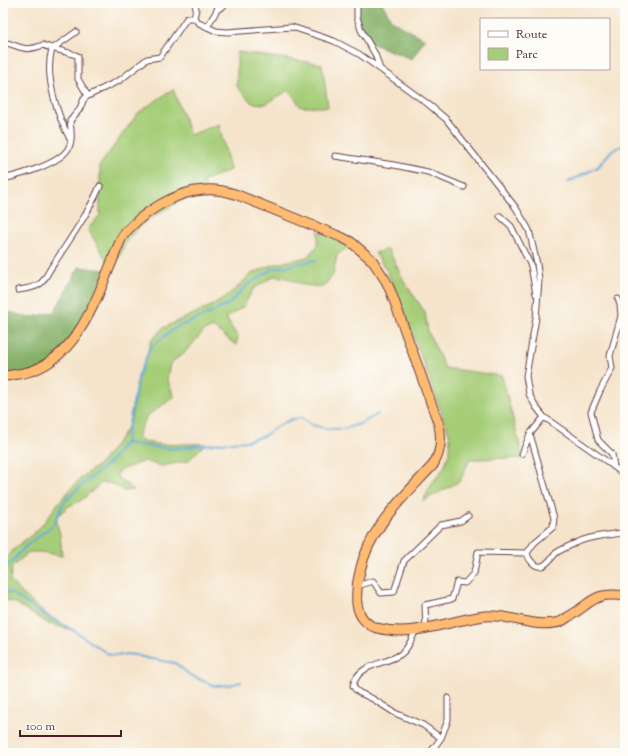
<svg xmlns="http://www.w3.org/2000/svg" width="628" height="756" viewBox="0 0 628 756" font-family="'Sorts Mill Goudy',serif">
<rect width="100%" height="100%" fill="#fdfcf7"/>
<filter id="ink" filterUnits="userSpaceOnUse"><feTurbulence type="fractalNoise" baseFrequency=".025" numOctaves="2"/><feDisplacementMap in="SourceGraphic" scale="8" xChannelSelector="R" yChannelSelector="G"/><feConvolveMatrix kernelMatrix="1 2 1 2 8 2 1 2 1" color-interpolation-filters="sRGB"/></filter>
<filter id="wash" filterUnits="userSpaceOnUse"><feTurbulence type="fractalNoise" baseFrequency=".012" numOctaves="4" result="noise"/><feDisplacementMap in="SourceGraphic" scale="16" xChannelSelector="R" yChannelSelector="G"/><feGaussianBlur stdDeviation="0.9" result="paint"/><feColorMatrix in="noise" values="0 0 0 0 0 0 0 0 0 0 0 0 0 0 0 0 0 1.4 0 .05"/><feComposite in="paint" operator="in"/></filter>
<g filter="url(#wash)">
<rect width="100%" height="100%" fill="#f5e4cb"/>
<!-- green -->
<path fill="#a6cd78" stroke="#787652" d="M237,52l85,12 6,43h-27l-12,-17 -23,14 -14,-1 -15,-16z
M173,89l17,46 29,-11 11,46 -27,11 4,13 -28,8 -31,17 -21,21 -14,31 -25,-42 12,-14v-50l38,-52z
M318,231l34,13 -15,11 -4,20 -10,12 -20,-2 -16,-7 -13,-2 -21,13 -9,17 -18,12 12,19 -2,8 -23,-18 -9,4 -18,20 -16,13 -3,14 7,19 -27,19 -10,21c17,13 48,5 68,7l-17,17 -27,5 -17,-5 -26,10 -1,6 17,13 -9,1 -15,-8h-9l-19,17 -13,6 -12,10v8l3,10 2,22 -21,-4h-12l-17,15 -2,14c22,22 35,36 63,49l-24,-6 -34,-21 -12,-4v-38l15,-16 14,-10 10,-10 17,-23 24,-26 17,-12 21,-27 9,-14 9,-49 7,-17 5,-16 12,-13 54,-25 16,-12 18,-17 21,-9 35,-8 11,-12z
M388,249l17,34 20,29 3,20 17,36 57,8 21,82 -53,1 -10,22 -37,20 10,-19 11,-14 5,-16 1,-16 -46,-126 -17,-39 -12,-18z"/>
<!-- forest -->
<path fill="#84b068" stroke="#67684a" d="M357,3h25l10,18 33,18 -13,20 -44,-17 -7,-12z
M79,267l34,4 -13,27 -46,65 -16,10 -22,4 -13,-1v-60l8,-4 18,6 25,-6z"/>
<g fill="none" stroke-linecap="round" stroke-linejoin="round">
<!-- stream -->
<path stroke="#64a8d9" stroke-width="2" d="M568,182l30,-15 14,-17 13,-5
M125,443l44,6 62,-7 16,-1 17,-5 12,-9 16,-8 10,-1 10,7 16,4h15l17,-5 18,-10
M3,571l23,-25 27,-21 11,-23 19,-18 25,-20 17,-21 14,-69 12,-27 24,-19 34,-14 20,-10 17,-18 26,-17 45,-9
M3,591l8,2 25,17 37,20 35,24 9,2 9,-2 9,1 11,3 29,5 15,12 25,11 15,-1 11,-3"/>
</g>
</g>
<g filter="url(#ink)">
<g fill="none" stroke-linecap="round" stroke-linejoin="round">
<!-- minor casing -->
<g stroke="#643d43" stroke-width="7">
<path id="minor" d="M357,3v14l4,13 14,24 5,15
M217,10l11,-7
M194,18l2,-9 -1,-6
M207,27l10,-17 2,-7
M3,42c19,4 19,11 40,3 11,5 23,6 35,11v23l10,17
M70,139c-13,-24 -26,-64 -18,-90l24,-17
M335,156l59,9 34,7 36,15
M3,179c17,-4 56,-15 65,-30 5,-8 3,-19 2,-28l9,-11 5,-11 4,-3 32,-16 27,-21 13,-2 27,-39h7l5,5 17,8 11,1 65,-5 42,14 25,13 21,15 48,35 18,15 70,89 13,22 8,34 2,16 -3,38 -10,58 3,18 7,13 8,10 61,43 17,13 3,4
M500,216l11,10 20,40 5,28
M18,290c8,-1 17,-2 23,-7 5,-5 8,-13 12,-18 17,-26 35,-51 47,-79
M530,434l24,84 -1,9 -19,16 -7,10c1,6 8,15 15,13 6,-2 10,-9 14,-13 6,-4 13,-7 20,-10 15,-8 33,-7 49,-11
M522,454l8,-20 14,-17
M614,467l-2,-13 -14,-14 -7,-28 9,-21 12,-23 -2,-12 11,-40 -1,-12 -2,-5
M357,586l16,-5 8,12 13,-1 10,-31 37,-36 20,-4 7,-5
M426,628l-1,-23 27,-6 5,-17 8,1 9,-10 4,-21 49,1
M416,630c-4,8 -7,18 -15,24 -16,11 -43,9 -48,32l3,4 4,3 13,6 22,14 28,12 18,13
M430,753l11,-15 7,-18v-22"/>
</g>
<!-- trunk casing -->
<g stroke="#643d43" stroke-width="11">
<path id="trunk" d="M3,376c7,0 14,-2 21,-3 58,-13 77,-89 98,-136 16,-22 54,-46 82,-47 10,-1 21,1 31,4l106,43 10,5 21,18 14,21 5,11 48,133c3,15 2,27 -6,40 -30,33 -63,61 -73,106 -3,11 -4,21 -3,33 2,12 9,21 20,24 37,10 72,-8 108,-12 24,-2 46,11 69,7 6,0 10,-3 14,-6 24,-14 26,-26 57,-21"/>
</g>
<!-- minor -->
<use href="#minor" stroke="#fff" stroke-width="5"/>
<!-- trunk -->
<use href="#trunk" stroke="#febb71" stroke-width="9"/>
</g>
</g>
<!-- margin -->
<rect width="628" height="756" fill="none" stroke="#fdfcf7" stroke-width="16"/>
<!-- legend -->
<rect x="480" y="18" width="130" height="52" fill="#fdfcf7" stroke="#b5a4a5"/>
<rect x="488" y="31" width="20" height="6" fill="#ffffff" stroke="#b5a4a5"/>
<text x="516" y="38" font-size="12" fill="#4a1f2b">Route</text>
<rect x="488" y="48" width="20" height="12" fill="#a6cd78" stroke="#b5a4a5"/>
<text x="516" y="58" font-size="12" fill="#4a1f2b">Parc</text>
<!-- scale -->
<path d="M20 730v6h101v-6" fill="none" stroke="#4a1f2b" stroke-width="2"/>
<text x="26" y="730" font-size="12" fill="#4a1f2b" stroke="#fdfcf7" stroke-width="3" paint-order="stroke">100 m</text>
</svg>
